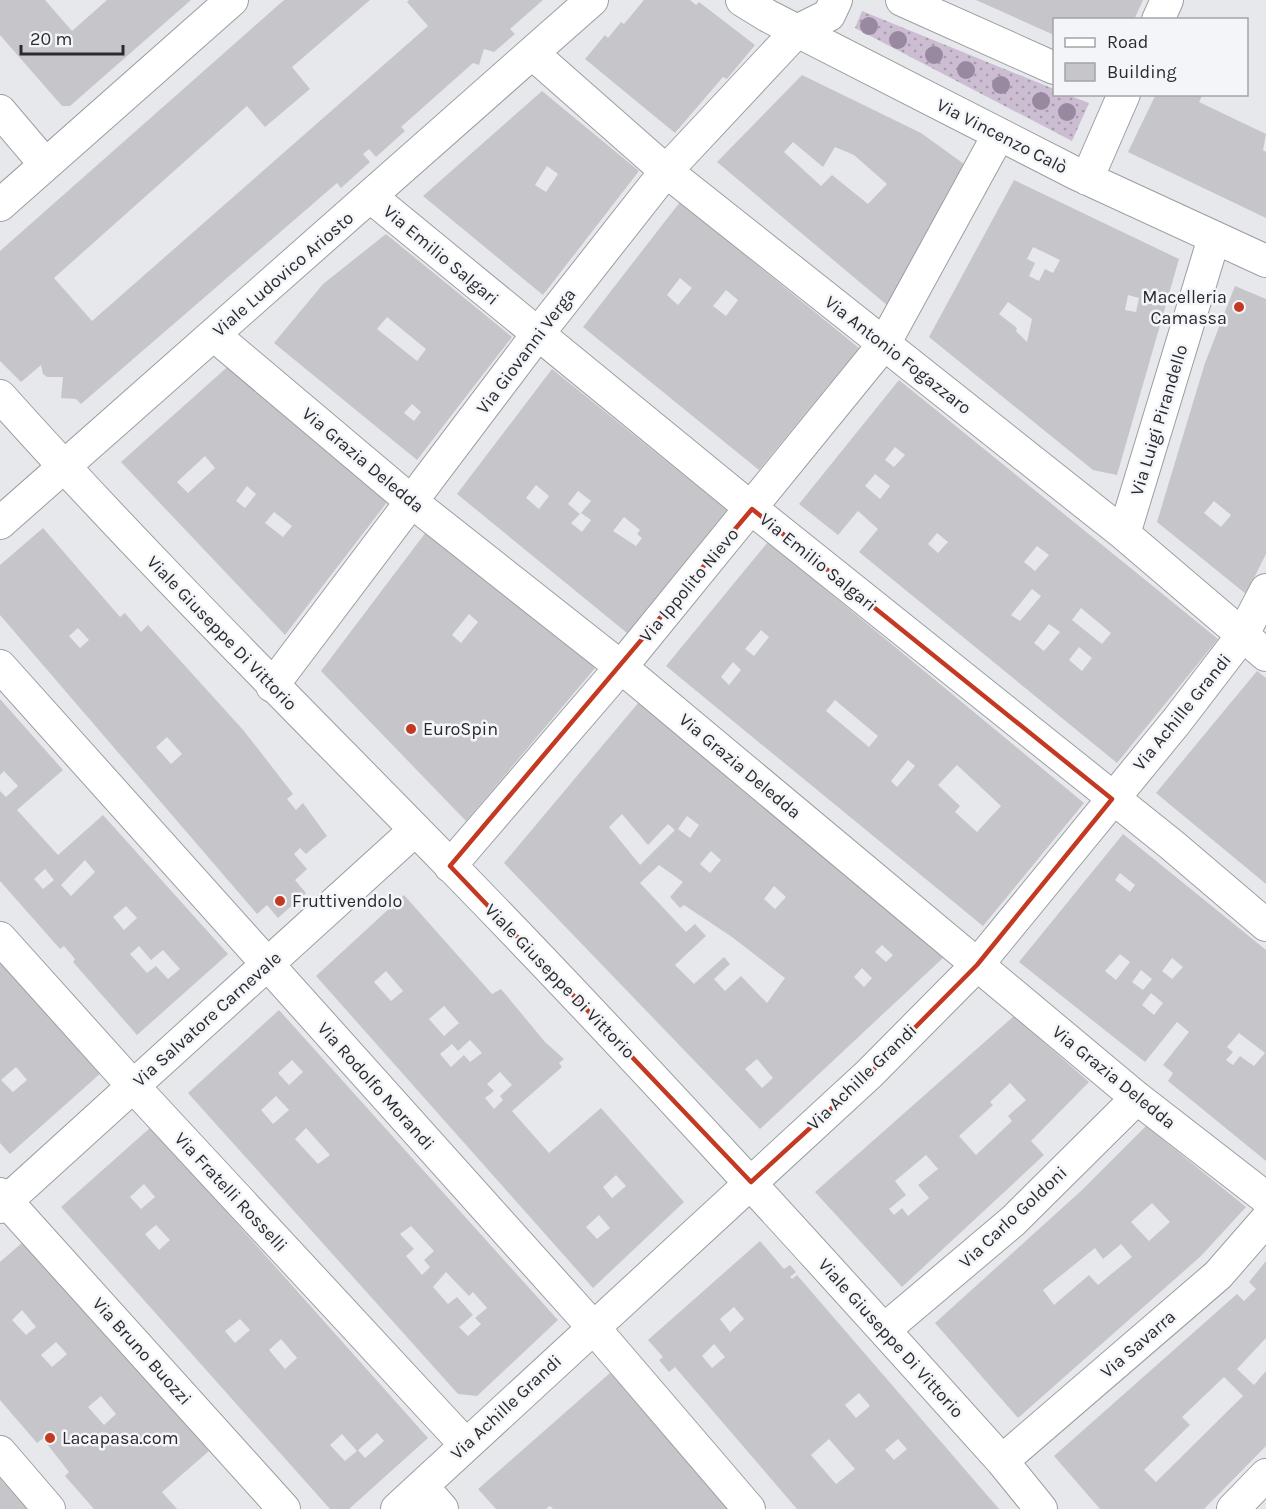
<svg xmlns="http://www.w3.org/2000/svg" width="1266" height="1509" viewBox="0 0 1266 1509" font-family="Karla,sans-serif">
<defs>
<pattern id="grass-dots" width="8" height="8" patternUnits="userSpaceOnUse" patternTransform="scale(1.5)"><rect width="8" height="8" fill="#ccbdd2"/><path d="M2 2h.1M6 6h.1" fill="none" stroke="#a69aab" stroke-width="1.8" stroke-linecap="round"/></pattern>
</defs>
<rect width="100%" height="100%" fill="#e6e8ec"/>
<!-- grass -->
<path fill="url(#grass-dots)" d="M862,11l192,78v5l14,1 21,8 -17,38 -217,-113z"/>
<!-- building -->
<path fill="#c6c6ca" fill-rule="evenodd" d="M0,0h45l27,31 35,-31h84l-121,106h-8l-62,-71z
M284,0h86l-78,67 18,22 -45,38 -18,-21 -193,172 38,43 336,-295 -21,-24 2,-2h134l-33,29 5,5 -21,18 -10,-3 -5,16 -6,-2 -72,64 4,4 -29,26 -7,-8 -6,5 7,8 -29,26 -4,-5 -256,221 -5,-5 -15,-1 2,-21h-16l-4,-3 -2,-9 -20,17 -21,-21v-110z
M644,0h46l6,5 3,-3 56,43 -28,34 -4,-2 -48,56 -90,-74 20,-24 3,3 13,-16 3,2z
M976,0h167l-9,20h-80v15z
M802,75l119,58 43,31 -76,142 -171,-144zM793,142l30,25 12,-20 19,8 33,29 -19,20 -36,-29 -11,11 -37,-34z
M542,91l97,80 -96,124 -120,-99zM547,166l11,8 -12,18 -11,-7z
M1156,94h47l-4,8 67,32 -3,16 3,2v66l-138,-66z
M1014,180l165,79 -62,216 -24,-5 -164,-133zM1033,247l27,13 -7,13 -8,-4 -6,12 -10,-5 6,-13 -8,-4zM1128,295l11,3 -3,14 -11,-2zM1008,302l24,17 -5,23 -11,-11 1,-3 -18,-14z
M680,202l179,146 -100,122 -176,-143zM680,278l12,10 -14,17 -11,-10zM726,290l12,10 -12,16 -13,-10z
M386,234l126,103 -95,123 -143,-117 49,-59zM387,317l39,32 -9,12 -40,-32zM412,404l9,8 -7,9 -10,-8z
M1235,286l31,13v255l-20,40 -89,-72 48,-159zM1214,501l17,14 -10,12 -17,-14z
M234,361l157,136 -106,138 -164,-173zM205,456l10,12 -27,25 -11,-11zM247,486l9,8 -11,14 -9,-7zM274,512l18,14 -9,11 -18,-14z
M552,369l175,141 -100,123 -170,-139zM536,485l13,11 -10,13 -13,-11zM578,491l13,10 -10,12 10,7 -9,12 -11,-9 9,-9 -12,-10zM624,517l16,13 -3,4 5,4 -6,8 -23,-15z
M899,380l319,259 -101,124 -258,-211 19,-23 -20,-18 -20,24 -39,-31zM895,447l10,8 -11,12 -9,-7zM875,474l15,12 -10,13 -15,-13zM937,533l11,9 -10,11 -10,-9zM1037,546l12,9 -14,16 -11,-9zM1032,589l9,7 -21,25 -9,-6zM1081,608l30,25 -9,11 -30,-24zM1049,624l11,8 -16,19 -10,-8zM1079,647l13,11 -10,13 -13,-11z
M43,528l77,89 5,-4 16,19 7,-7 96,106 49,63 -6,5 9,11 7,-7 24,33 -21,18 -6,-6 -6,6 13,15 -12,11 11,13 -28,25 -11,-13 -10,9 -257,-299v-50zM78,628l11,12 -9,8 -11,-12zM167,737l15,17 -11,10 -15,-17z
M429,528l167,139 -130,154 -145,-150zM469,614l9,8 -17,21 -9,-8z
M768,542l316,261 -101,123 -317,-260zM761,630l8,7 -15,19 -9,-7zM733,662l8,8 -12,15 -8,-8zM835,700l43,36 -9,11 -43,-36zM908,760l7,6 -18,21 -6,-6zM957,765l44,41 -24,26 -22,-20 5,-6 -22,-21z
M1257,671l9,7v206l-110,-91z
M0,699l63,71 -46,40 41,45 45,-40 125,139 -91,81 -64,-73 2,-3 -11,-13 -4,3 -60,-68v-90l6,6 12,-11 -14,-15 -4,4zM85,860l10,12 -24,24 -10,-11zM45,869l9,11 -11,9 -9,-10zM126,906l11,12 -13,12 -11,-13zM139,946l12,14 12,-10 17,19 -12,10 -12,-13 -9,7 -17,-19z
M639,702l305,255 -184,172 -256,-266zM622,814l26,31 20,-21 7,6 -35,35 -31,-38zM687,816l12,9 -9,13 -12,-9zM711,851l10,9 -11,13 -10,-9zM659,865l24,17 -13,15 10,11 4,-3 48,32 53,41 -18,25 -26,-27 -16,15 -11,-12 16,-15 -6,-7 -30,27 -19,-19 31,-29 -11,-12 -9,8 -46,-49zM774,886l12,11 -11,12 -11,-10zM882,945l11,10 -7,7 -11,-10zM862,968l10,10 -8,9 -10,-10zM757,1059l16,19 -11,10 -17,-19z
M1123,834l143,116v211l-98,-80 5,-8 -10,-8 26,-33 -12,-10 -32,40 -126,-100zM1120,873l15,12 -5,7 -15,-12zM1120,954l10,8 -14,18 -11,-9zM1172,958l11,9 -11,12 -10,-8zM1141,970l11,9 -9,11 -11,-8zM1151,993l12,10 -9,12 -12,-10zM1239,1033l26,20 -11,13 -14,-10 -7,9 -7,-5 7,-8 -6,-5z
M404,895l88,99 9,-5 44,53 19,17 -5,4 3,4 -50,44 37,42 52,-45 83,94 -91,86 -277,-312zM386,971l17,20 -12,10 -17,-19zM444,1006l15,17 -15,13 -15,-17zM470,1040l12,13 -12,9 -6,-7 -13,12 -11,-13 12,-10 6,7zM500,1072l12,13 -12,11 3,4 -9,9 -9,-11 9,-7 -7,-7zM616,1175l10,11 -14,12 -9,-11zM599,1215l11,13 -13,11 -11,-12z
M0,958l102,114 -92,82 -10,-11zM16,1067l11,13 -14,12 -12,-12z
M279,1010l279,310 -81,76 -19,-2 -270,-301zM292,1060l11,12 -14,13 -11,-12zM276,1096l13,14 -16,14 -12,-14zM306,1128l24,27 -12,9 -23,-25zM411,1226l23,25 -10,9 6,7 -8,8 -16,-19 8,-7 -14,-15zM446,1272l23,24 4,-4 14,16 -12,10 6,6 -13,12 -9,-9 14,-12 -16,-18 -9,7 -15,-17z
M1014,1016l75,66 -58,59 13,14 -142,132 -87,-95zM1010,1083l16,17 -18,16 4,5 -36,34 -17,-19 34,-31 -3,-3zM926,1155l12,14 -20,16 11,13 -21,18 -6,-8 -8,7 -5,-6 17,-14 -11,-14z
M1146,1126l100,81 -45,49 -183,162 -83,-95 146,-132zM1152,1203l18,19 -21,19 -18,-19zM1121,1244l11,13 -34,28 -9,-10 -35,30 -11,-15 52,-42 8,11z
M151,1127l277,311 -79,71h-19l-269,-302zM144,1184l11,13 -14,12 -11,-12zM156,1225l14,15 -11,10 -14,-16zM240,1319l10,11 -15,13 -10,-12zM281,1339l16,19 -12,11 -16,-19zM377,1433l7,8 -19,17 -7,-8 -13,11 -15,-16 12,-11 15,17z
M760,1241l24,28 6,-4 6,7 -6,5 2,2 5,-4 202,234h-202l-122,-142 -6,5 -10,-12 4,-3 -15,-17zM734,1307l10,12 -14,13 -10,-13zM714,1344l11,13 -13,11 -10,-12zM859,1393l11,13 -14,12 -11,-13zM829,1439l26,30 -19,15 -25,-29zM898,1439l9,10 -13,11 -9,-10z
M23,1242l186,209 -47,41 15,17h-83l-29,-33 4,-4 -22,-28 -5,-5 -5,4 -37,-43v-138zM22,1310l14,17 -10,8 -14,-15zM56,1342l11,12 -15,13 -11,-12zM101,1396l15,18 -12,11 -16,-18z
M1266,1261v77l-29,31 17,16 12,-14v75l-62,63h-104l-46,-53 183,-162 7,7 12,-12 -7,-7zM1224,1377l19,19 -87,86 -12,-12 46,-45 -8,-8z
M610,1373l119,136h-176l-3,-3 -4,3h-50l-18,-20z
M0,1478l27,31h-27z"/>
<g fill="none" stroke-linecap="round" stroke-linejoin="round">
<!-- street casing -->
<g stroke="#9c9ea2" stroke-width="34">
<path id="street" d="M742,0l26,16 309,158 189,87
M902,0l152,68
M1158,20l9,-20
M532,53l134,118 458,363 142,121
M0,111l45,53
M1087,179l37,-85
M371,197l381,312 420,336 94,80
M0,205l232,-205
M214,335l198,167 209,165 516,431 129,100
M0,396c146,163 301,316 453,472 188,193 369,393 549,593l39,48
M0,523l592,-523
M1124,534l90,-296
M0,666l593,661 156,182
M272,686l265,-351 129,-164 131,-140 32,-16 7,-15
M450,866l171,-199 263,-323 115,-210
M0,938l133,148 332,358
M0,1194l284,315
M0,1207l414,-376
M884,1330l129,-109 124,-123
M0,1452l49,57
M1002,1461l216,-186 48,-55
M422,1486l20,23
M397,1509l472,-435 108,-109 199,-243 66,-86 24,-46
M1233,1509l33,-34"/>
</g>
<!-- street -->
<use href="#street" stroke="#fff" stroke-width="32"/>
</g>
<!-- trees -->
<g fill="#9889a1">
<circle cx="869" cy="26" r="9"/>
<circle cx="898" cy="40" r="9"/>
<circle cx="934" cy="55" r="9"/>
<circle cx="966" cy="70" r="9"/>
<circle cx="1001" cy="85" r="9"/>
<circle cx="1041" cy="101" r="9"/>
<circle cx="1067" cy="112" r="9"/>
</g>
<!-- marked area -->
<path fill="none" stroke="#c43922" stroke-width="4.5" stroke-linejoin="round" d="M752,509l360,290 -135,166 -108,109 -118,108 -301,-316z"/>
<!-- markers -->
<g fill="#c43922" stroke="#f3f5f9" stroke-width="2">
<circle cx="1239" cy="307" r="6"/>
<circle cx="411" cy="729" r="6"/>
<circle cx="280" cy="901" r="6"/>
<circle cx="50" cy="1438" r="6"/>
</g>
<g text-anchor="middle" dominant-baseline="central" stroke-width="5" stroke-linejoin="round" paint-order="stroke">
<!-- street labels -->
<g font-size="18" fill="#2a2b2d" stroke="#f3f5f9">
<text transform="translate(1002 136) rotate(27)">Via Vincenzo Calò</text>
<text transform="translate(441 255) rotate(40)">Via Emilio Salgari</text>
<text transform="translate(283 274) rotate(-41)">Viale Ludovico Ariosto</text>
<text transform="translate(526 351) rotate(-53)">Via Giovanni Verga</text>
<text transform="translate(898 355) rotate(38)">Via Antonio Fogazzaro</text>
<text transform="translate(1159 420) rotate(-73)">Via Luigi Pirandello</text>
<text transform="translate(363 460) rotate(40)">Via Grazia Deledda</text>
<text transform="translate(818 562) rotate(39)">Via Emilio Salgari</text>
<text transform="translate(689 585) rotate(-50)">Via Ippolito Nievo</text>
<text transform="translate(222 633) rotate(46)">Viale Giuseppe Di Vittorio</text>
<text transform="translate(1182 712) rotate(-51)">Via Achille Grandi</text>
<text transform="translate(740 766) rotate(40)">Via Grazia Deledda</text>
<text transform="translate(560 981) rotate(46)">Viale Giuseppe Di Vittorio</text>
<text transform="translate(207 1019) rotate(-42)">Via Salvatore Carnevale</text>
<text transform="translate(862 1077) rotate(-44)">Via Achille Grandi</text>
<text transform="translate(1114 1077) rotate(39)">Via Grazia Deledda</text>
<text transform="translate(376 1086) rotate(48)">Via Rodolfo Morandi</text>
<text transform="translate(231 1192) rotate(47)">Via Fratelli Rosselli</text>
<text transform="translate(1013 1217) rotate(-43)">Via Carlo Goldoni</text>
<text transform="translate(891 1338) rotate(48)">Viale Giuseppe Di Vittorio</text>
<text transform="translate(1138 1344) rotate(-41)">Via Savarra</text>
<text transform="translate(142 1351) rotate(48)">Via Bruno Buozzi</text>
<text transform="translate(506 1407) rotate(-43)">Via Achille Grandi</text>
</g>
<!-- poi labels -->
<g font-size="18" fill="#2a2b2d" stroke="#f3f5f9" text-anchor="start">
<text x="1227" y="297" text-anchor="end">Macelleria<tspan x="1227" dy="21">Camassa</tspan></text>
<text x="423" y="729">EuroSpin</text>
<text x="292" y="901">Fruttivendolo</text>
<text x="62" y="1438">Lacapasa.com</text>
</g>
</g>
<!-- legend -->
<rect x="1053" y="18" width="195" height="78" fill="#f3f5f9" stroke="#a3a4a7" stroke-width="1.5"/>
<rect x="1065" y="38" width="30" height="9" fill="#ffffff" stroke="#a3a4a7" stroke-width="1.5"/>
<text x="1107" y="48" font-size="18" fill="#2a2b2d">Road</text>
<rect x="1065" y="63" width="30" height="18" fill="#c6c6ca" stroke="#a3a4a7" stroke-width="1.5"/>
<text x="1107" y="78" font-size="18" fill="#2a2b2d">Building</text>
<!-- scale -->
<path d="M21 45v9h102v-9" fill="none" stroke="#2a2b2d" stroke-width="3"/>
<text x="30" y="45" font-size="18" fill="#2a2b2d" stroke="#f3f5f9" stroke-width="4.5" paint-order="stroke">20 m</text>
</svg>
